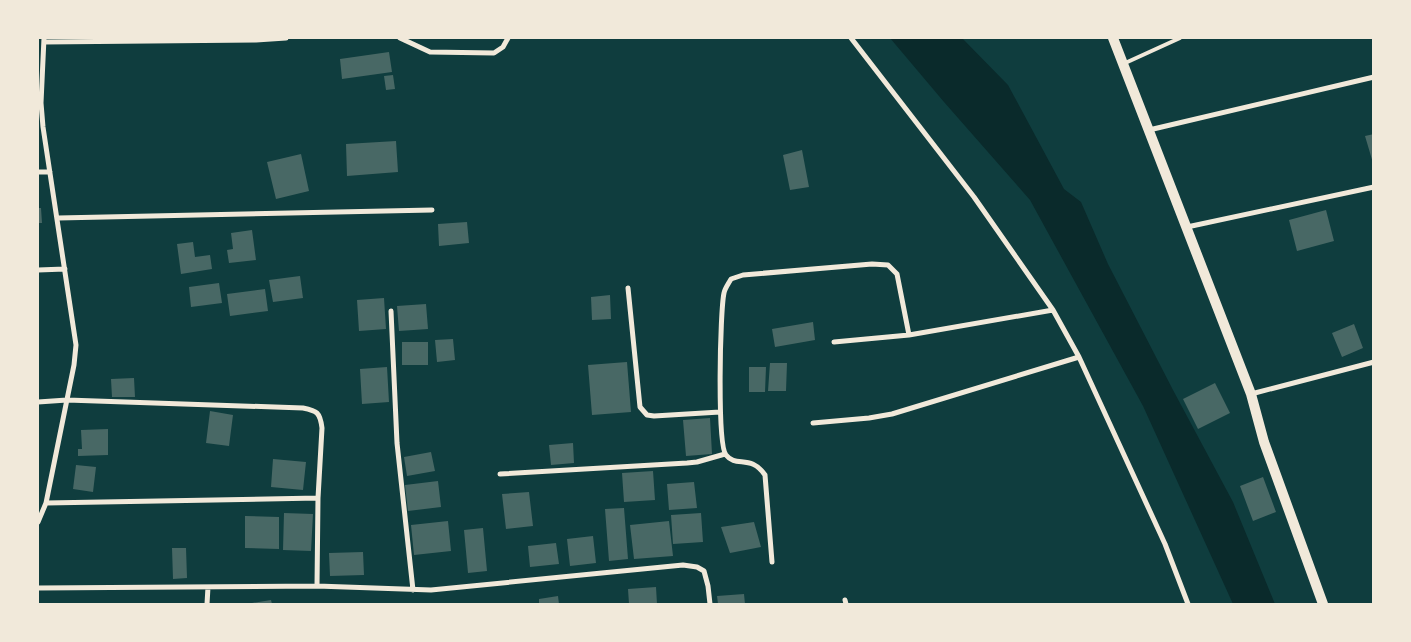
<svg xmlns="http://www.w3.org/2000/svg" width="1411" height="642" viewBox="0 0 1411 642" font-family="'Open Sans',sans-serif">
<rect width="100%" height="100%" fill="#0f3d3e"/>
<!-- water -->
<path fill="#0a2a2b" d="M890,38h72l46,47 56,104 17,13 27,62 65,126 60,112 42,102h-42l-90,-198 -113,-206 -86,-98z"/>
<!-- building -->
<path fill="#486865" d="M389,52l3,20 -50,7 -2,-20z
M393,75l2,14 -9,1 -2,-14z
M1374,134v29h-1l-8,-27z
M396,141l2,31 -51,4 -1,-32z
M802,150l7,37 -19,3 -7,-35z
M301,154l8,37 -33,8 -9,-37z
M38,208h3l1,15h-4z
M1326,210l8,31 -37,10 -8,-31z
M467,222l2,21 -30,3 -1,-22z
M252,230l4,30 -27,3 -2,-13 6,-1 -2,-16z
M193,242l2,15 15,-2 2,14 -31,5 -4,-30z
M300,276l3,22 -30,4 -4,-22z
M219,283l3,20 -31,4 -2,-20z
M265,289l3,22 -38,5 -3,-22z
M610,295l1,24 -19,1 -1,-23z
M384,298l2,31 -27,2 -2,-31z
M426,304l2,25 -29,2 -2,-25z
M813,322l2,18 -40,7 -3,-18z
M1354,324l9,24 -21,9 -10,-24z
M453,339l2,21 -18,2 -2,-22z
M402,342h26v23h-26z
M627,362l4,50 -39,3 -4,-50z
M770,363h17l-1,28h-18z
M387,367l2,35 -27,2 -2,-35z
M749,367h17l-1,25h-16z
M134,378l1,19h-23l-1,-18z
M1215,383l15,30 -32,16 -15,-30z
M210,411l23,4 -4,31 -23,-3z
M710,418l2,36 -26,2 -3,-36z
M108,429v26l-30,1v-7h4l-1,-19z
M573,443l1,20 -23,2 -2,-20z
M431,452l4,19 -28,5 -3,-19z
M273,459l33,3 -3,28 -32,-3z
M76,465l20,2 -3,25 -20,-3z
M653,471l2,29 -31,2 -2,-29z
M1263,477l13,35 -23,9 -13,-35z
M438,481l3,26 -33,4 -3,-26z
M694,482l3,26 -28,2 -2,-26z
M529,492l4,34 -27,3 -4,-35z
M624,508l4,51 -19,2 -4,-52z
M284,513l29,1 -2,37 -28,-1z
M701,513l2,29 -30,2 -2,-29z
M245,516l34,1v32l-34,-1z
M448,521l3,30 -37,4 -3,-30z
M669,521l4,35 -39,3 -4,-34z
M754,522l7,25 -31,6 -9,-26z
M483,528l4,43 -19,2 -4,-43z
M593,536l3,27 -26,3 -3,-27z
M556,543l3,21 -29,3 -2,-21z
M172,548h14l1,30 -14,1z
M363,552l1,23 -34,1 -1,-23z
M656,587l1,17h-28l-1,-15z
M744,594l1,10h-27l-1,-8z
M558,596l1,8h-20v-5z
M271,600l1,4h-20v-1z"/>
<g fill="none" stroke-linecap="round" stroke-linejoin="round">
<!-- service -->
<path stroke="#f1e9da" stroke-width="4" d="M1123,64l57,-26"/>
<!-- minor -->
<path stroke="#f1e9da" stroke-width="5" d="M400,38l30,14 64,1 9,-6 5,-9
M851,38l123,159 79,113 26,47 86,187 23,60
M44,42l212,-2 30,-2
M1149,130l225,-53
M38,172h12
M58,218l374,-8
M1187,227l187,-40
M38,270l27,-1
M628,288l12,119 7,8 7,1 66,-4
M391,311l6,132 16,147
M834,342l75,-7 144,-25
M1251,394l123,-32
M38,402l29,-2 236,8c14,3 17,4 19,20l-4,70
M813,423l56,-5 23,-4 187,-57
M500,474l187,-11 10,-1 28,-8
M46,503l272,-5 -1,88
M38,522l8,-19 28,-138 2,-20 -33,-218 -2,-24 3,-65
M772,562l-7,-87c-14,-21 -29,-7 -39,-20 -9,-11 -6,-144 -2,-162 1,-5 5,-10 7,-14l12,-4 129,-11 16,1 9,9 12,61
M38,588l279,-2 114,4 252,-25 14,2 7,4 4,15 2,18
M845,600l1,4
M207,604l1,-17"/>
<!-- secondary -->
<path stroke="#f1e9da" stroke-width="10" d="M1113,38l138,356 13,48 59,162"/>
</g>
<!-- border -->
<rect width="1411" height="642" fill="none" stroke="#f1e9da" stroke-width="78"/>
</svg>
